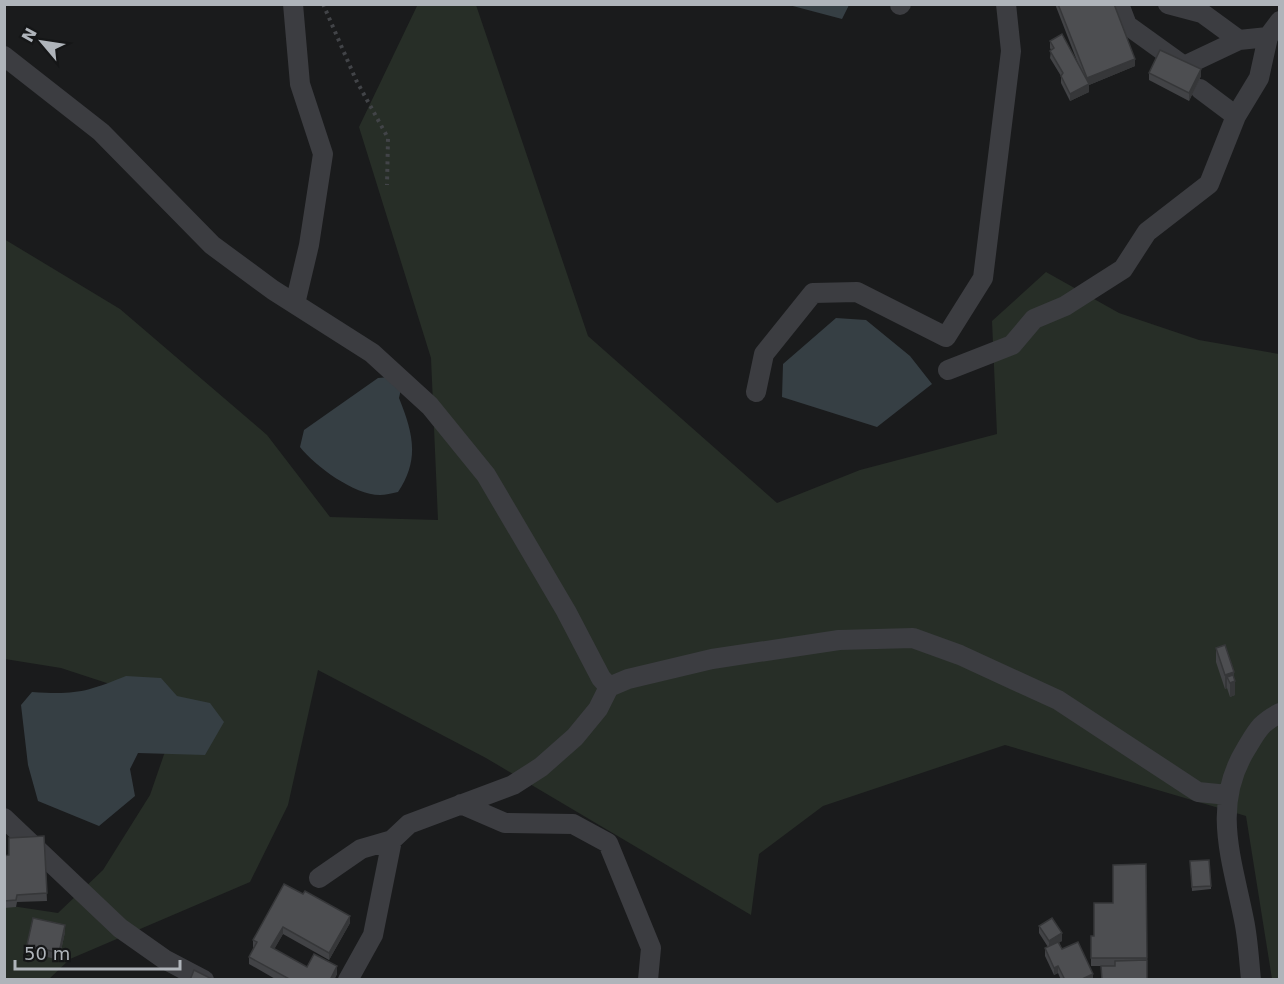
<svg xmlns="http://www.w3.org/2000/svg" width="1284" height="984" viewBox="0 0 1284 984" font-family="'DejaVu Sans',sans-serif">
<rect width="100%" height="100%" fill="#1a1b1c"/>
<!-- green -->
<path fill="#272e27" d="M425,4l51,1 112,331 189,167 83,-33 137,-36 -5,-113 54,-49 73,41 80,27 80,14v625h-7l-26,-163 -241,-71 -182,61 -64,48 -8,61 -265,-157 -168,-88 -30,135 -38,77 -180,77 -21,20h-44v-74l53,8 45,-43 47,-75 19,-55 -47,-52 -61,-20 -56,-9 -1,-420 116,70 147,126 63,82 108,3 -7,-162 -72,-231 58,-121z"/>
<!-- water -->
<path fill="#363f44" d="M789,5h60l-7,14z
M836,318l30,2 44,36 22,28 -55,43 -95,-30 1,-33z
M390,377l11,12 -2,9c14,35 21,61 -1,94 -6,1 -13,3 -18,3 -26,0 -65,-29 -80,-48l4,-17 74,-52z
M126,676l35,2 16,18 33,7 14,19 -19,33 -67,-2 -8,16 5,27 -36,30 -61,-25 -10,-36 -7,-60 11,-13c44,3 54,0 94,-16z"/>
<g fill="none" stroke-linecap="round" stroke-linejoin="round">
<!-- path -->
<path stroke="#424448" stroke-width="4" stroke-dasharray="3 4.5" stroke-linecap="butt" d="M323,4l33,76 32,58 -1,47"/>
<!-- minor -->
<path stroke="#3c3d41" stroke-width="20" d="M293,4l7,80 23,70 -14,91 -14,59
M1119,4l8,21 57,41 55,-26 29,-3
M1168,4l34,9 37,27
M900,5l1,-1
M4,56l97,76 111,113 61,45 99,63 58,53 56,69 80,136 35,67 8,9
M1200,89l36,27
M948,370l64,-25 22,-26 31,-13 58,-37 24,-37 62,-48 27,-68 23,-38 9,-41 12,-16
M756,392l8,-38 49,-61 44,-1 89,45 37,-59 28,-227 -5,-47
M461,804l44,19 68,1 35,19 43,105 -3,32
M4,818l116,110 44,31 40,21
M319,878l42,-29 31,-9
M348,980l25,-45 19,-95 17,-16 104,-39 28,-18 34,-30 23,-28 11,-22 19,-8 84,-20 127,-19 74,-2 47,17 98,45 140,92 30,3
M1251,980c-2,-20 -3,-41 -7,-60 -12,-61 -33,-114 2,-171 11,-18 14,-26 34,-36"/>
</g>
<!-- wall -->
<path fill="#424346" d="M1055,4h59l21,62 -46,19v7l-19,9 -9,-18v-7l-11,-18 1,-8 -1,-2v-7l29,25z
M1149,73l52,3 -12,25 -40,-21z
M1216,648l18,28 1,19 -5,2 -3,-9 -2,1 -9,-27z
M44,836l3,65 -30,1 -1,5 -12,1v-52l5,-1z
M1190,861l21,25v3l-19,2z
M1146,864l1,116 -35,-14h-21v-30h3l19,-33z
M284,884l66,39 -21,37 -46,-26 -9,15 33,18 30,7 -3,6h-57l-28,-16v-7l5,-9 -1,-1v-7z
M1039,926l23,15 -3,1 3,7 31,31h-32l-3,-7 -4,2 -9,-19v-8l3,-1 -9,-14z
M65,932l-6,28 -32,-8v-7z"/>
<!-- shaded-wall -->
<path fill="#363739" d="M1135,59v7l-46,19v7l-19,9v-7l17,-9v-7z
M1201,69v7l-12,25v-8z
M1234,672v9h1v14l-5,2v-14l-3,-6v11l-2,1v-14z
M350,916v7l-21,37v-7z
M65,925v7l-6,28v-7z
M283,927v7l-12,21v-8z
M1062,933v8l-13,8v-8z
M337,966v8l-3,6h-4z
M1058,966v7l-4,2v-7z
M1093,974v6h-13z"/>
<!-- building -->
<path fill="#4d4e51" stroke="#363739" stroke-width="1.5" d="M1058,4h56l21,55 -48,19z
M1062,34l27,50 -19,10 -9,-18 2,-3 -13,-22 4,-3 -4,-7z
M1160,50l41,19 -12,24 -40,-20z
M1225,645l9,27 -9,3 -9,-27z
M1233,675l2,6 -5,2 -3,-6z
M44,836l3,57 -30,2 -1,5 -12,1v-45l5,-1v-17z
M1209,860l2,26 -19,1 -2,-26z
M1146,864l1,94h-56v-22h3v-33h19v-38z
M284,884l19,10 2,-3 45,25 -21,37 -46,-26 -12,20 36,20 7,-13 23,12 -7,14h-39l-42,-23 8,-15 -4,-2z
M33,918l32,7 -6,28 -32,-8z
M1052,918l10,15 -13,8 -10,-15z
M1058,942l4,7 16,-7 15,32 -13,6h-15l-7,-14 -4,2 -9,-20z
M1147,960v20h-45l-1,-14h14v-5z
M194,970l20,10h-24z"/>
<!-- border -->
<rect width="1284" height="984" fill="none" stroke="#afb4ba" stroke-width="12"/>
<!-- north arrow -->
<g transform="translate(42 42) rotate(299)" stroke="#151617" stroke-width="4.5" paint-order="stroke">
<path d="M0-4.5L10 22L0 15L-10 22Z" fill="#afb4ba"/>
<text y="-9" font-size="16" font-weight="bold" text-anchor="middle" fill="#afb4ba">N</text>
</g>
<!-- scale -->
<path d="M15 960v9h165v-9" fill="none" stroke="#afb4ba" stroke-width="3"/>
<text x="24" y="960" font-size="18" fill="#afb4ba" stroke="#151617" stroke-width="4.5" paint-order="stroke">50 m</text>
</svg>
